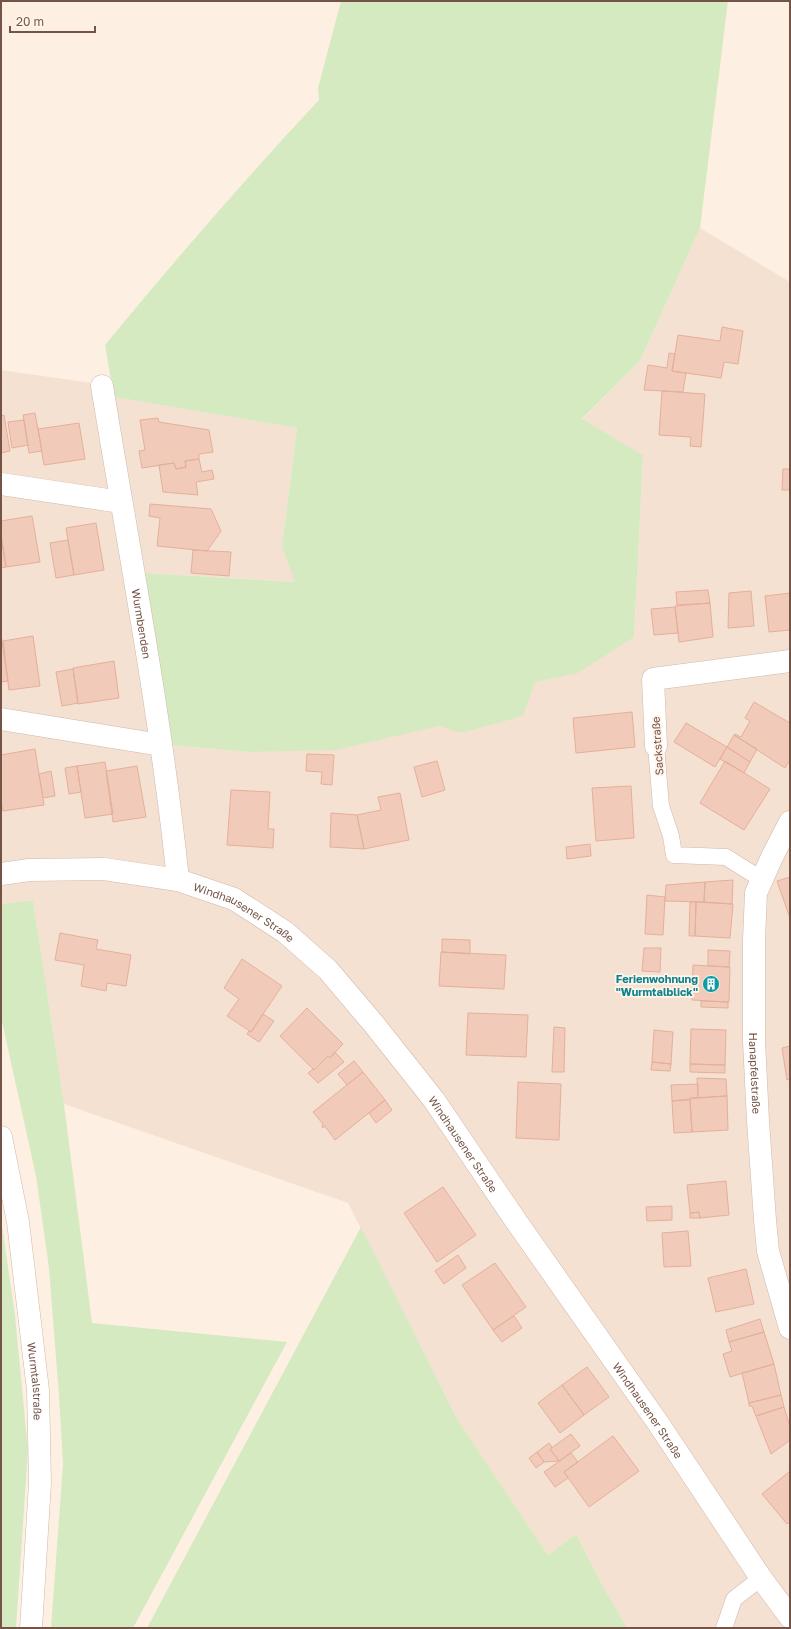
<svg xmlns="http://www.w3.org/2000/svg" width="791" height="1629" viewBox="0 0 791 1629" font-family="'Golos Text',sans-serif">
<rect width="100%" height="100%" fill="#fdf0e2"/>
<!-- residential -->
<path fill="#f4e1d1" d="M700,228l90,54v1346h-163l-27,-47 -24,-47 -28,21 -91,-136 -109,-216 -284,-99 -31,-204 -32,4v-534l91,13 77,362 79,7 191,-26 195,-89 9,-182 -61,-35 58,-59z
M114,397l183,31 -15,119 14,35 -151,-9 -32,-162z"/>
<!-- green -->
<path fill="#d6eac1" d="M341,1h387l-28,227 -60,133 -58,58 61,36 -9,182 -56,36 -43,9 -12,34 -62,17 -22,-7 -103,24 -88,2 -79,-7 -24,-172 150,9 -13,-35 15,-119 -183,-31 -9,-52c69,-84 140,-166 214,-245l-1,-12z
M33,900l31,204 28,219 195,19 -154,286h-82l12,-164 -4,-68 -10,-128 -13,-92 -35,-159v-113z
M1,1219l14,96 13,136 -12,177h-15z
M361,1227l96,192 91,136 28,-21 24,47 27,47h-480z"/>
<!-- building -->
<path fill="#f2caba" stroke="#e5af9a" d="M722,327l21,4 -5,33 -14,-2 -3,16 -49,-7 6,-36 42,6z
M669,353l6,1 -3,17 14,2 -3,19 -39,-2 4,-25 19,3z
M662,391l43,3 -4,53 -11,-1 1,-9 -32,-2z
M35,413l7,38 -13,2 -6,-38z
M4,415l6,36 -9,2v-37z
M158,418l1,4 50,8 4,22 -14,2v5l-14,2 1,6 -10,2 -2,-6 -32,5 -3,-17 6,-1 -5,-30z
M24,420l4,25 -16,3 -4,-26z
M79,423l6,36 -41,6 -6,-36z
M199,459l3,13 10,-2 2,9 -18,3 2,13 -35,-3 -4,-27 15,-2 2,6 10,-2 -1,-6z
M783,469h7v21h-8z
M150,504l61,5 10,22 -14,20 -50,-5 3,-28 -11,-2z
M32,516l8,46 -34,5 -5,-32v-14z
M96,523l8,47 -30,5 -8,-47z
M1,535l5,32 -5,1z
M68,540l6,35 -18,3 -6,-35z
M193,550l38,2 -2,24 -38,-3z
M708,590l2,13 -33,2 -1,-13z
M751,591l3,35 -26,2 1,-35z
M790,593v37l-21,2 -4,-36z
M710,603l3,34 -34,5 -4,-36z
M675,607l3,26 -24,2 -3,-26z
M1,634l7,47 -7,1z
M33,636l7,50 -31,4 -6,-49z
M114,661l5,37 -41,6 -5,-36z
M73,669l5,34 -16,3 -6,-34z
M754,702l36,21v37l-5,8 -51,-33 1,-1 6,3 9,-16 -5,-3z
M632,712l3,35 -59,6 -3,-35z
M686,723l41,24 -12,20 -41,-25z
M734,735l23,14 -7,13 -23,-15z
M727,747l23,15 -6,11 -24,-14z
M35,749l9,56 -41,6 -2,-9v-47z
M307,754l27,1 -2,30 -11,-1 1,-12 -16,-1z
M437,761l8,29 -23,7 -8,-30z
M725,761l45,28 -26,41 -44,-27z
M105,762l8,52 -28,4 -8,-52z
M77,766l4,26 -12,2 -4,-26z
M137,766l9,51 -33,5 -7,-51z
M51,771l4,25 -12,2 -4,-24z
M631,786l3,52 -38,3 -4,-53z
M231,790l39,2 -2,37h6l-1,19 -46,-3z
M400,793l9,47 -45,9 -7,-34 24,-5 -3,-13z
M331,813l26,2 7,34 -34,-2z
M590,844l1,12 -24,3 -1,-12z
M790,877v41l-13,-37z
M733,880l-1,24 -28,-2 1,-20z
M705,882l-1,20 -39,-1 1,-16z
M647,895l18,2 -2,38 -18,-1z
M690,902h6l-1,34h-6z
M696,902l37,2 -3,34 -35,-2z
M60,933l38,7 -2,9 35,6 -5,31 -19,-3 -1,8 -25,-5 3,-21 -29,-5z
M442,939l28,1v14l-28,-2z
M644,948h17l-1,24 -18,-1z
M708,950l22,1 -1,16 -21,-1z
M441,952l65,3 -2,34 -65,-3z
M242,959l40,27 -31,46 -24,-16 12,-17 -15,-11z
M693,965l37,2 -1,35 -37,-2z
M701,1001l27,1v6l-27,-1z
M307,1008l36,36 -13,14 -2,-2 -14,14 -34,-34z
M468,1013l60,2 -2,42 -60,-2z
M263,1014l11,7 -15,21 -12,-8 2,-3 2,1z
M554,1027l11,1 -1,44h-12z
M691,1029l35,1 -1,35 -35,-1z
M654,1030l19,2 -2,32 -19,-2z
M790,1046v33l-3,1 -5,-32z
M335,1052l9,10 -26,21 -10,-10 5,-4 1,1 14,-14 2,2z
M354,1061l9,11 -16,13 -9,-11z
M652,1062l19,2 -1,7 -19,-1z
M690,1064l35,1v8l-35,-1z
M363,1072l22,28 -50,40 -10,-14 -2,2 -1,-2 1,-2 -10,-12z
M697,1078l29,1 1,17 -29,2z
M518,1082l43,2 -2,56 -43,-2z
M698,1084v14l-26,3 -1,-16z
M727,1096l1,34 -36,2 -2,-34z
M385,1100l7,10 -16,13 -7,-10z
M690,1100l2,32 -18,1 -2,-32z
M726,1181l3,34 -29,3 -1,-6 -9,1 -3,-28z
M443,1187l33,48 -39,27 -33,-49z
M672,1206v14l-25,1 -1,-14z
M699,1212l1,6h-10v-5z
M688,1231l3,35 -27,1 -2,-34z
M458,1255l8,13 -22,16 -9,-13z
M495,1263l31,44 -33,23 -31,-45z
M746,1269l8,35 -38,8 -8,-34z
M514,1316l8,12 -20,14 -9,-12z
M760,1319l4,13 -35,10 -3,-12z
M764,1332l10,32 -44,13 -7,-23 9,-3 -3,-9z
M774,1364l7,31 -32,8 -7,-30z
M587,1367l22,30 -25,18 -22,-30z
M562,1385l22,30 -24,18 -22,-30z
M781,1395l3,12 -28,9 -4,-10h-3v-3z
M784,1407l6,20v13l-19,14 -15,-38z
M571,1434l9,12 -21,15 -9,-12z
M613,1436l26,35 -50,36 -25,-35z
M549,1443l3,4 -2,2 9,12 -15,1 -7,-10z
M537,1452l7,10 -8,6 -7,-10z
M571,1453l7,9 -14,10 4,6 -13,9 -11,-15z
M790,1471v51l-3,2 -25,-30z"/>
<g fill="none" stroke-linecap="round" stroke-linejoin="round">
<!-- lane casing -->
<g stroke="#d0b8ac" stroke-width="17">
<path id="lane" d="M656,746l5,60 10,30 3,19 52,2 35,22
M724,1628l10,-29 27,-21"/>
</g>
<!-- street casing -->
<g stroke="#d0b8ac" stroke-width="23">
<g id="street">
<path id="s1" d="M102,386c27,165 59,329 76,494"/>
<path d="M1,484l120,18"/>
<path d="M1,719l160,26"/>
<path d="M656,746l-3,-67 137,-18"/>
<path id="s2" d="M790,822l-18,35 -16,36 -2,47v101l4,80 7,99 3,31 22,77"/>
</g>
</g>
<!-- secondary casing -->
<g stroke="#d3b7a9" stroke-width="23">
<g id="secondary">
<path id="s3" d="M1,874l28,-4 75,-1 74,11 56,19 51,33 43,38 45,53 61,77 82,121 142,202 103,155 29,39"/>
<path id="s4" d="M1,1137l17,85 20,168 2,93 -9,145"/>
</g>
</g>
<!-- lane -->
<use href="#lane" stroke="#fff" stroke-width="16"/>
<!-- street -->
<use href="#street" stroke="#fff" stroke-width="22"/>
<!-- secondary -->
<use href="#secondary" stroke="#fff" stroke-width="22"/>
</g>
<!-- icons -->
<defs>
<g id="building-disc" transform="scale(0.9)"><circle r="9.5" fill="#0f9aa8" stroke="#fff4e9"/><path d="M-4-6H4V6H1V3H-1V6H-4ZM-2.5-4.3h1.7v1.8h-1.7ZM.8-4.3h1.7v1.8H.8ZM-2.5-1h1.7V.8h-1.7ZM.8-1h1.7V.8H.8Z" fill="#fff"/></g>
</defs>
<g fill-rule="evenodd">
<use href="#building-disc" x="711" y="984"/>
</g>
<g text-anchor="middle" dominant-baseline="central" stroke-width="3.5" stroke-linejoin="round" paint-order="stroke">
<!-- street labels -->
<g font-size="11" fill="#755448" stroke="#fff4e9">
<text stroke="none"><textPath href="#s1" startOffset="241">Wurmbenden</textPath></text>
<text transform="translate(657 746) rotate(-94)">Sackstraße</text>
<text stroke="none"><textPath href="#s3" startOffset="252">Windhausener Straße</textPath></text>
<text stroke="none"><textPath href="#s2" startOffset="259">Hanapfelstraße</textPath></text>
<text stroke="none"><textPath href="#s3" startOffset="576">Windhausener Straße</textPath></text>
<text stroke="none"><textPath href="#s4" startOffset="247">Wurmtalstraße</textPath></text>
<text stroke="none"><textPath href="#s3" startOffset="900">Windhausener Straße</textPath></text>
</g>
<!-- culture labels -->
<g font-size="11" font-weight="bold" fill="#0d838f" stroke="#fff4e9" text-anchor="end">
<text x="698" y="978">Ferienwohnung<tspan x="698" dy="13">"Wurmtalblick"</tspan></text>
</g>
</g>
<!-- border -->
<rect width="791" height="1629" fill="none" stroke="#755448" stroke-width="4"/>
<!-- scale -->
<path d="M10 26v6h85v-6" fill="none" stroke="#755448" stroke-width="2"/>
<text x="16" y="26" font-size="12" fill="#755448" stroke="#fff4e9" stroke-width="3" paint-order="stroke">20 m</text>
</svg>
